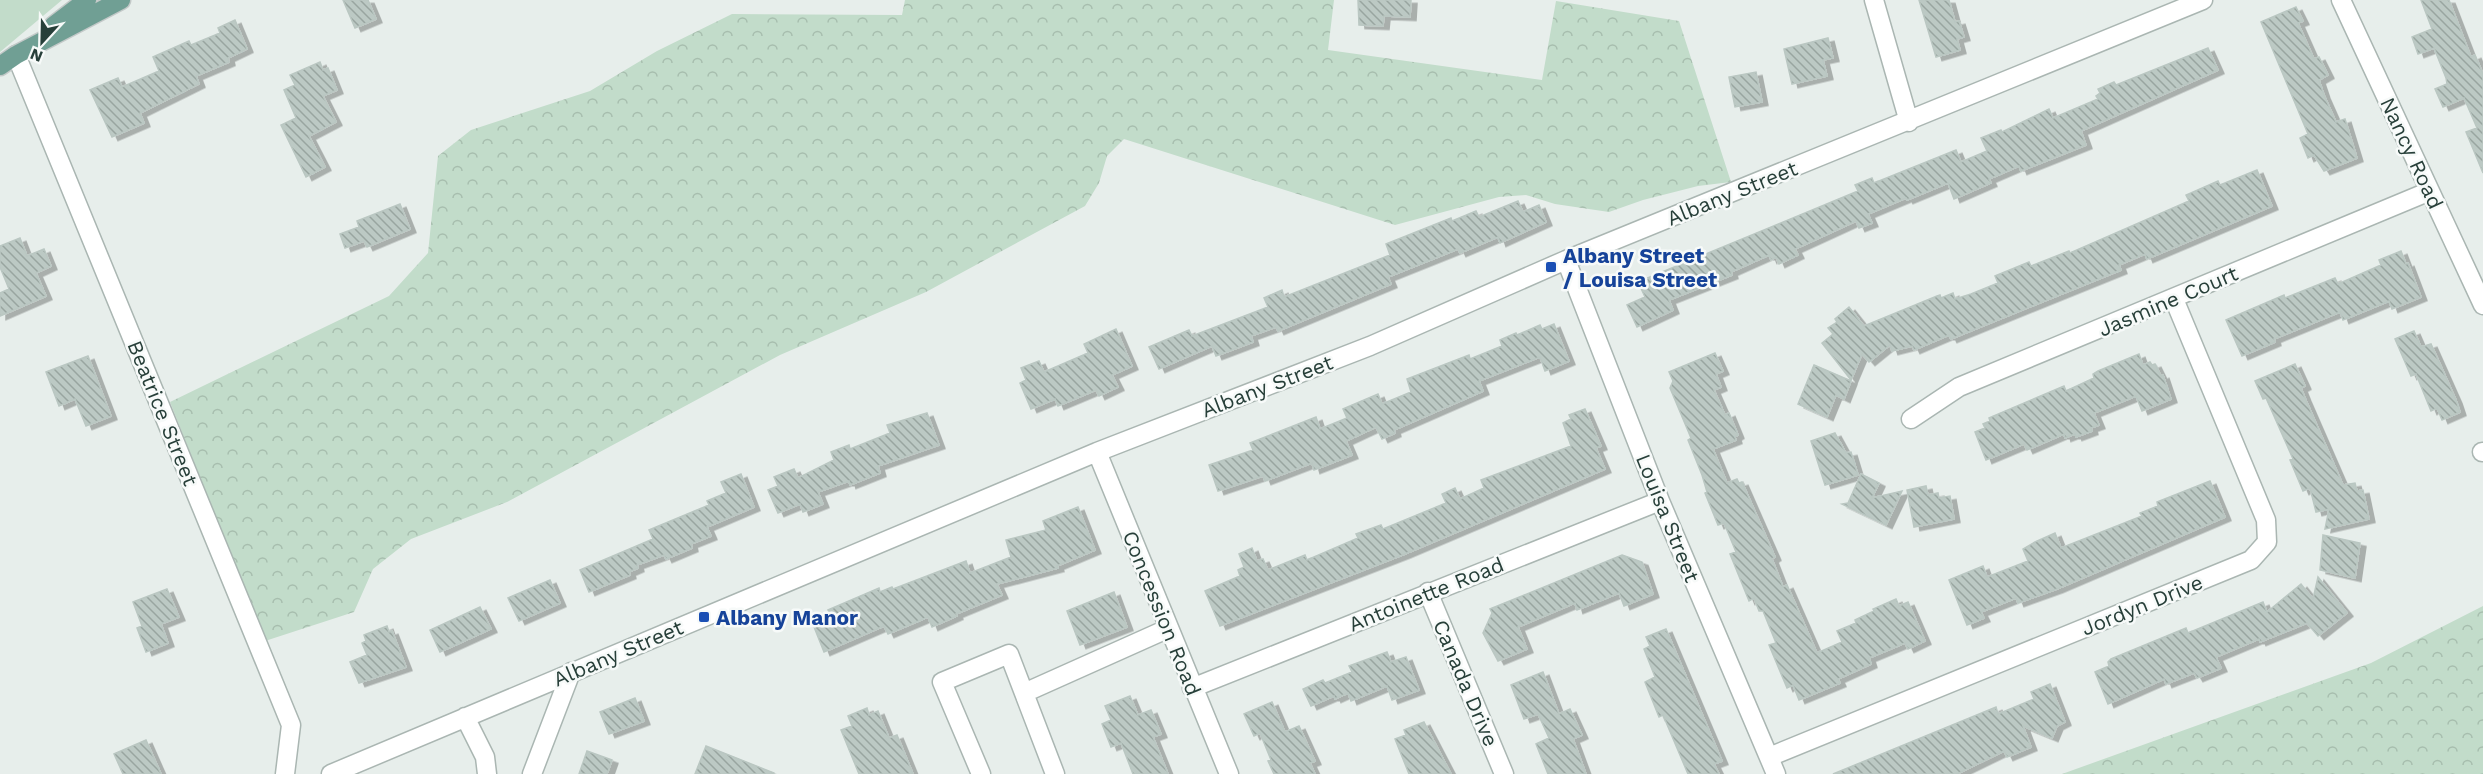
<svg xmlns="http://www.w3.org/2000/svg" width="2483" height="774" viewBox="0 0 2483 774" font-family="'Work Sans',sans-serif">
<defs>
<pattern id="forest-crowns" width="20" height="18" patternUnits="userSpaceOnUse" patternTransform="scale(1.5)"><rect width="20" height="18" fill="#c2dcca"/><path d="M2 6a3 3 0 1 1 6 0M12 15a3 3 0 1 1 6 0" fill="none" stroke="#a7beae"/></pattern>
<pattern id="building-back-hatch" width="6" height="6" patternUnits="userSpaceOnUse" patternTransform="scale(1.5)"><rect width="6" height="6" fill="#bcc9c4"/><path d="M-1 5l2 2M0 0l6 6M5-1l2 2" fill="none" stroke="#99a5a0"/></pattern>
<filter id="shadow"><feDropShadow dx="6" dy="3.5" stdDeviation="0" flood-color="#0004"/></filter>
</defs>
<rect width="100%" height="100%" fill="#e7eeeb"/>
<!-- forest -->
<path fill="url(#forest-crowns)" d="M905,0h429l-6,50 214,30 14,-79 123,20 52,161 -33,4 -55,14 -34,12 -54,-8 -29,-9 -27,2 -104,28 -271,-86 -17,17 -8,27 -14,23 -159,86 -146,63 -273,147 -96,37 -38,30 -19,43 -89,29 -95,-239 219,-106 39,-43 10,-97 33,-26 119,-39 67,-40 75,-37 170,1z
M2483,606v168h-421l309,-111z"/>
<!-- park -->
<path fill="#c2dcca" d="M0,0h62l-62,52z"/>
<!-- building -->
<path fill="url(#building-back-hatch)" stroke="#bac7c2" stroke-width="1.5" filter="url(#shadow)" d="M343,0h25l8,19 -21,9z
M1358,0h53l-1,17 -26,-1 -1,10 -24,-1z
M1919,0h30l6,22 4,-1 5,16 -7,2 3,11 -24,7z
M2421,0h28l22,57 4,-2 8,19v99l-17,-41 11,-4 -13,-30 -21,9 -8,-18 12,-5 -1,-6 -12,-30 -16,6 -6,-17 20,-8z
M2296,7l7,14 -5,2 16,36 5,-2 9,18 -9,5 5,15 12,27 9,-3 12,39 -33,13 -10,-16 -6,3 -8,-20 8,-4 -47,-112z
M235,20l12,29 -19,9 1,4 -33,14 3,8 -59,29 4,10 -32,14 -22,-47 28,-12 4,9 37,-16 -6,-14 36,-16 2,4 29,-12 -2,-5z
M1828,38l5,20 -10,2 4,16 -35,8 -8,-35z
M2208,48l10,22 -137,61 5,14 -65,26 -2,-5 -30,13 2,4 -37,16 -6,-16 -41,17 -1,-2 -38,16 4,9 -13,5 -3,-7 -61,28 3,6 -19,9 -3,-7 -5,3 -2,-5 -38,17 1,3 -63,25 4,10 -36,17 -10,-22 18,-8 -7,-15 220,-91 -3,-6 17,-7 2,5 82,-33 5,12 26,-11 -6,-13 20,-8 1,2 47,-23 4,9 45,-19 -2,-3 4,-3 -2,-4 16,-7 2,3z
M320,62l3,8 5,-2 9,22 -14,6 13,26 -27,14 16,31 -19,10 -25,-52 15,-7 -12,-28 11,-5 -5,-10z
M1756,72l6,30 -27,5 -6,-30z
M2257,170l15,36 -125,53 -2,-5 -26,11 2,5 -170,69 -2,-4 -35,15 -2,-4 -20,5 -2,-6 -21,17 -7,-8 -11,26 -29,-37 11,-9 -5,-6 9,-6 -2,-3 14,-12 15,19 73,-30 3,-1 1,3 12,-5 2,6 16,-5 27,-11 -3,-7 34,-14 2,4 38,-15 1,2 119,-52 -3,-6 32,-14 2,4z
M1518,201l5,11 16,-7 7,17 -46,21 -2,-6 -38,16 -2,-4 -70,28 3,7 -113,47 -2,-4 -25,9 2,6 -37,14 -4,-10 -53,23 -10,-22 40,-17 3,6 76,-29 -4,-9 18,-8 2,7 106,-42 -4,-11 65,-26 1,3 24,-10 3,6z
M400,204l10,25 -43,18 -3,-6 -19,7 -5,-14 19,-7 -2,-6z
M20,238l7,18 17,-7 7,17 -15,7 10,23 -46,20v-23l9,-4 -9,-22v-21z
M2401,251l5,13 2,-1 13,34 -29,12 -3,-8 -46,19 -3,-8 -66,27 1,3 -33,14 -16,-36 58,-25 1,3 50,-20 3,6 43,-19 -2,-5z
M1554,324l15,37 -24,10 -5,-14 -61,24 4,10 -89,39 1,3 -13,6 -6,-12 -30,14 6,14 -38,15 -2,-7 -47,18 -2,-5 -45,15 -9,-26 44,-15 -3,-7 66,-26 4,12 27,-11 -4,-9 35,-15 4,10 29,-12 -4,-13 62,-24 1,4 32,-13 -2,-6 16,-7 1,2 23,-10 2,4z
M1116,329l16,37 -20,9 6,12 -19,9 -3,-6 -38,16 -3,-7 -24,10 -11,-26 6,-3 -5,-12 18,-7 5,11 44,-19 -4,-9z
M2414,331l7,16 10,-3 25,56 4,12 -18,8 -5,-12 -6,3 -15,-37 -5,2 -16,-37z
M1715,353l8,18 -7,3 5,13 -7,3 11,25 4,-2 9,22 -3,2 1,3 -23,9 14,34 10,-4 2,4 3,-1 33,75 -3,2 11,28 4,-2 30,68 25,-11 -5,-11 19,-8 -1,-3 19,-9 -1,-2 23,-10 3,7 9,-4 17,39 -17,8 -3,-6 -36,15 2,6 -33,15 2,4 -41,17 -6,-15 -6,3 -18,-43 7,-2 -13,-32h-4l-5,-13 -5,3 -19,-47 6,-2 -12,-29 -6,2 -13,-32 2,-1 -5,-17 -14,-35 3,-2 -21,-50 3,-7 -4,-9z
M2139,354l4,11 7,-3 2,3 3,-1 6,12 2,-1 8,24 -29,12 -6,-15 -42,17 5,12 -8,3 1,3 -16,6 -1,-3 -10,4 -1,-4 -37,16 -3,-6 -38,16 -11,-28 10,-4 -2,-4 7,-3 -1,-3 75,-32 2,5 28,-13 -1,-4 5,-3z
M88,356l23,60 -25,10 -11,-27 -16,7 -13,-34z
M2295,364l10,22 -4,2 4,10 38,87 12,-2 2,8 6,-1 6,29 -44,10 4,-20 -13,3 -6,-24 -7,3 -13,-31 3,-1 -27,-61 -3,1 -8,-18z
M1814,365l37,16 -7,18 -8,-4 -9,22 -29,-13z
M1585,409l16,37 -5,2 9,21 -200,85 -185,72 -15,-35 35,-15 -2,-6 6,-3 -5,-13 13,-6 5,13 6,-2 5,11 37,-15 2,5 51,-22 -2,-4 25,-9 2,4 63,-26 -4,-9 13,-6 5,11 24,-11 -3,-8 90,-34 -8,-23 8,-4 -2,-4z
M927,413l12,32 -61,21 2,7 -30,12 -1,-4 -31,11 5,12 -20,8 -3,-8 -22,9 -10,-23 10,-4 -4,-9 20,-8 4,9 36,-18 -3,-8 18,-7 1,4 40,-16 -3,-8z
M1835,433l11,20 5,-1 7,23 -33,10 -14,-44z
M741,474l13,33 -47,20 4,9 -20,8 1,4 -26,11 -2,-4 -27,10 1,3 -9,4 1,3 -41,17 -9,-22 73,-31 -4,-9 60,-25 -2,-4 19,-8 -5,-11z
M1861,474l18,9 -7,15 30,-7 -16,34 -44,-21 6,-1z
M2210,481l15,36 -168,72 -39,14 -2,-5 -35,14 3,6 -17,7 -18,-45 34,-14 4,11 41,-16 -5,-12 12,-7 20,-9 6,15 81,-32 -2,-3 18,-7 -1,-4z
M1926,486l2,9 10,-2 1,5 11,-2 4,23 -40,8 -7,-37z
M1078,507l17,43 -38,16 1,2 -61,16 5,11 -46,19 1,2 -25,11 -4,-10 -40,17 -4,-8 -60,26 -10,-25 18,-8 -4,-9 51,-22 1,4 12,-5 1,2 73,-28 4,12 41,-16 -5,-17 40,-10 -3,-9z
M2323,535l37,8 -5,35 -35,-8z
M1622,555l20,7 11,32 -29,12 -5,-13 -42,17 -2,-7 -57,24 9,22 -29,12 -15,-28 9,-20 -2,-4z
M2318,577l29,36 -29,23 -11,-13 -47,19 -1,-3 -43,18 5,11 -24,10 -3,-5 -28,11 -2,-5 -56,25 -13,-32 14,-6 -1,-4 3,-3 75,-31 2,5 75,-31 4,10 34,-28 12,15z
M550,580l10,23 -41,18 -11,-23z
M167,589l12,28 -18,7 7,19 -22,9 -9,-24 5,-2 -9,-24z
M1114,592l13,35 -47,18 -13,-34z
M480,607l11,22 -51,23 -10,-22z
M387,626l2,6 3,-1 14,36 -47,16 -9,-21 17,-7 -5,-12 4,-2 -2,-6z
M1666,629l56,132 -8,3 5,10h-31l-25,-59 -4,2 -14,-35 10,-5 -11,-28 6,-3 -4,-9z
M1387,652l4,10 15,-5 13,33 -27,10 -5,-14 -36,15 -3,-8 -13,6 -1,-3 -23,10 -8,-17 20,-9 2,3 27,-11 -3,-6z
M1543,672l16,42 11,-5 12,26 -9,4 13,35h-38l-12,-30 13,-6 -11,-24 -14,5 -13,-34z
M2050,684l15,38 -8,4 -5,12 -29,-12 8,21 -24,10 -3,-6 -47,23h-124l163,-67 2,7 36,-15 -3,-7z
M1130,696l8,19 13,-5 10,24 -8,3 15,37h-35l-12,-31 -10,4 -9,-23 9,-4 -6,-14z
M635,698l9,23 -35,13 -9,-22z
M1272,702l13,30 14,-6 16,35 -5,2 5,11h-41l-6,-13 3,-1 -11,-27 -6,3 -10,-22z
M867,708l2,7 9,-4 11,27 8,-3 16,39h-54l-18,-44 11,-4 -4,-10z
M1424,722l27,52h-42l-14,-35 11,-4 -2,-5z
M146,740l15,34h-38l-9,-20z
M706,746l68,27v1h-79z
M587,751l25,9 -5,14h-28z"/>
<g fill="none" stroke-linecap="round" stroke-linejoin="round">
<!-- minor casing -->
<g stroke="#aab6b2" stroke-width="21">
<path id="minor" d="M1874,0l35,122
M2341,0l142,305
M16,55l275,670 -6,49
M1566,260l94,241 116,273
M1911,419l48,-32 471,-196
M1097,452l132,322
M2482,452h1
M1428,592l76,182
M1192,688l468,-187
M1024,693l143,-64
M465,717l20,40 2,17
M1769,757l482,-197 16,-18 -1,-22 -92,-221
M331,774l766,-322 273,-106 196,-86 637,-260
M532,774l39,-102
M981,774l-39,-92 67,-28 46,120"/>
</g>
<!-- major casing -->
<g stroke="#c3c9c8" stroke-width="21">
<path id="major" d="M53,26l34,-26
M0,66l16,-11 105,-55"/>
</g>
<!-- minor -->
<use href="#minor" stroke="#fff" stroke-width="18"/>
<!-- major -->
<use href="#major" stroke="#709f94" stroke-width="18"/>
</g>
<!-- markers -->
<g fill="#1a4fb4" stroke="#f7faf9" stroke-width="2">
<rect x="1545" y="261" width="12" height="12" rx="3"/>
<rect x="698" y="611" width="12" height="12" rx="3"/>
</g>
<g text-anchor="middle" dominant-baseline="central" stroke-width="5" stroke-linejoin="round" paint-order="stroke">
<!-- street labels -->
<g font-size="21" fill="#273f39" stroke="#f7faf9">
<text transform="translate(2412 153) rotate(65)">Nancy Road</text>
<text transform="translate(1732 193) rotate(-22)">Albany Street</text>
<text transform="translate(2168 301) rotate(-23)">Jasmine Court</text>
<text transform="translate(1267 386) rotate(-21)">Albany Street</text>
<text transform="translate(163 413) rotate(68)">Beatrice Street</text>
<text transform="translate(1668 518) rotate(68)">Louisa Street</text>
<text transform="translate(1426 594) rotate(-22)">Antoinette Road</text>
<text transform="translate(2142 605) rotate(-22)">Jordyn Drive</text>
<text transform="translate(1162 613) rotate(68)">Concession Road</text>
<text transform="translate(618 653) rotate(-23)">Albany Street</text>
<text transform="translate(1466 683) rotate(67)">Canada Drive</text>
</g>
<!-- transit labels -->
<g font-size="21" font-weight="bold" fill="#164399" stroke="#f7faf9" text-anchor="start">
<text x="1563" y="255">Albany Street<tspan x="1563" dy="24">/ Louisa Street</tspan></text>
<text x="716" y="617">Albany Manor</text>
</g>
</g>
<!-- north arrow -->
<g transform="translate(42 42) rotate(202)" stroke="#f7faf9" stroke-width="4.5" paint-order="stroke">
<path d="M0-4.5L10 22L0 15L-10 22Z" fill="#273f39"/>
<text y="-9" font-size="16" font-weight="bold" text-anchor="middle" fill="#273f39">N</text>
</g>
</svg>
